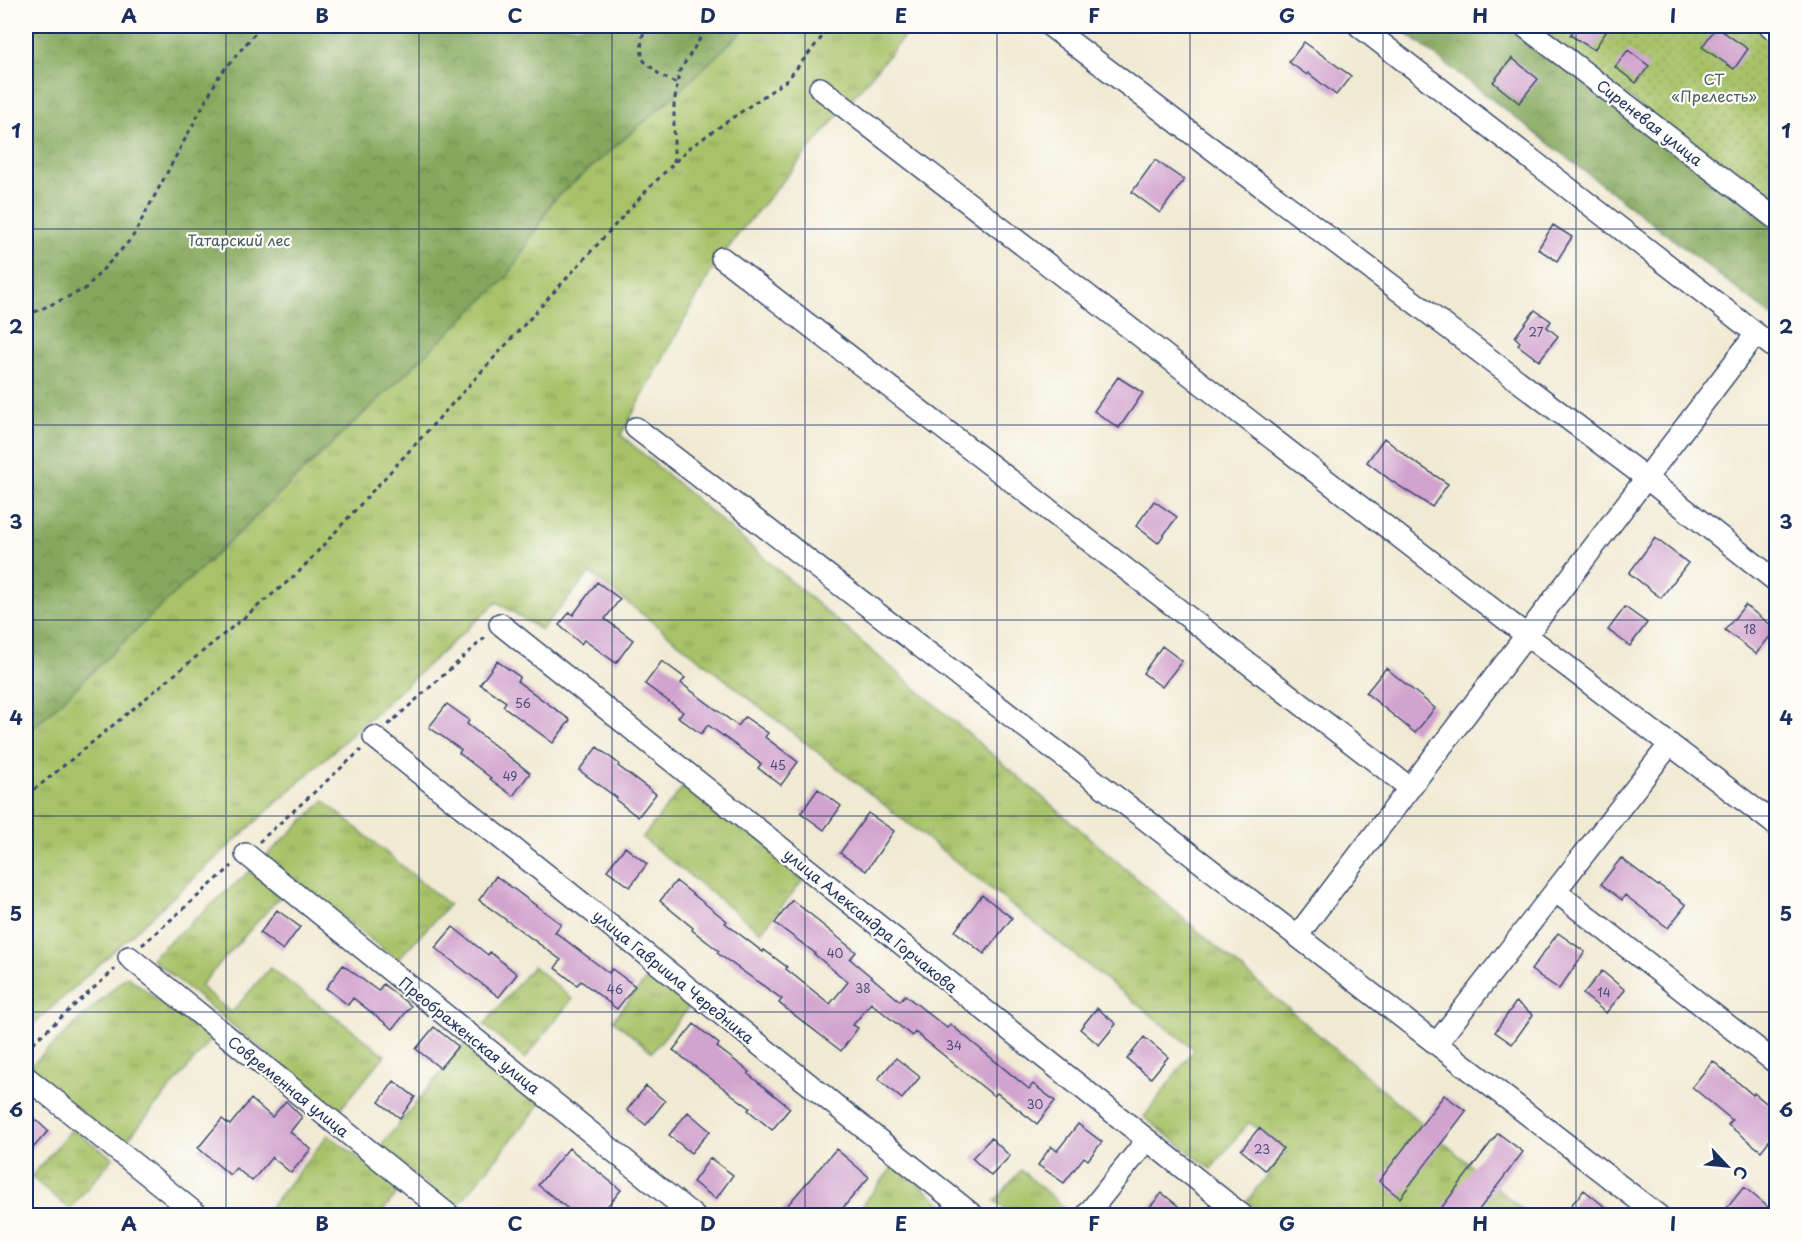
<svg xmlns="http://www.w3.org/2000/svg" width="1802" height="1241" viewBox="0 0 1802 1241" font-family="'Playpen Sans',sans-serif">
<defs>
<pattern id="grass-tufts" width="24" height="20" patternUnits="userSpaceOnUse" patternTransform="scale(1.5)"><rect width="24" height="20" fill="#a7c268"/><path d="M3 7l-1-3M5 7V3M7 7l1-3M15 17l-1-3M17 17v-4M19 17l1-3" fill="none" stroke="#879e59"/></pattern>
<pattern id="forest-crowns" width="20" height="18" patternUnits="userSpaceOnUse" patternTransform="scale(1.5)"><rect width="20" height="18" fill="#85a85c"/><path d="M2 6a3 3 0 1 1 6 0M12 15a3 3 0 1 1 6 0" fill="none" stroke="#6c894f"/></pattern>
<pattern id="garden-dots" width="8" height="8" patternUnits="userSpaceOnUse" patternTransform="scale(1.5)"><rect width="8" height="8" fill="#a7c268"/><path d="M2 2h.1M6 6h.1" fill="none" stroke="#879e59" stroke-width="1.8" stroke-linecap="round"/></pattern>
</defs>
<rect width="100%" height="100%" fill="#fdfcf7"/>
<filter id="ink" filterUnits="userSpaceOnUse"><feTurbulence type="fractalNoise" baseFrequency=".0167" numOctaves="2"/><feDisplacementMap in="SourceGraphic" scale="12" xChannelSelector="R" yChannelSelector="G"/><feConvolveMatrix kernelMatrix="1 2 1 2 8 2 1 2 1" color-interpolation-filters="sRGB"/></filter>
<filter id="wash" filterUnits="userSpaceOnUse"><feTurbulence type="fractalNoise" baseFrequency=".008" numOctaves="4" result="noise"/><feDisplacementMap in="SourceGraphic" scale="24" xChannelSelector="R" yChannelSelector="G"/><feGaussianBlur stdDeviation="1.35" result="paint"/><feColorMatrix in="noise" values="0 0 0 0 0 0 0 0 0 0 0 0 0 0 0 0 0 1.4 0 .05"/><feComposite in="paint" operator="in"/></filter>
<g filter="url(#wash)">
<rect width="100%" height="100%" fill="#f1ead3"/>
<!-- grass -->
<path fill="url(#grass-tufts)" stroke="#617863" stroke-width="1.5" d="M748,26h165l-174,207 -28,39 -90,163 907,780h-263l-18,-14 39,-50 -37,-29 -38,47 -67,-52 50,-68 -604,-476 -49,57 -44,-28 -471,429v-296l482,-459 45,-75 123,-107z
M686,783l122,91 -47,58 -119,-94z
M324,801l125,104 -52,55 -132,-103z
M250,871l32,23 -82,92 31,27 39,-45 115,87 -47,57 -187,-154z
M533,966l39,33 -47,60 -41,-34z
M654,970l40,31 -42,51 -39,-32z
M127,976l84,64 -89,106 -94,-78z
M466,1042l76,60 -86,106 -76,-61z
M72,1129l41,29 -43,51 -39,-32 -5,6v-10l5,4z
M328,1135l73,54 -22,26 -116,1z
M895,1164l62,52h-103z
M1021,1170l44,38 -6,7h-47l-17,-14z"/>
<!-- forest -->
<path fill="url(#forest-crowns)" stroke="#506c5d" stroke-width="1.5" d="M26,26h722l-72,68 -123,106 -45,76 -482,459z
M1397,26h119l260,202v91z"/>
<!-- garden -->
<path fill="url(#garden-dots)" stroke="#617863" stroke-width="1.5" d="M1536,26h240v185z"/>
<g id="blocks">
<!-- building -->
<path fill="#d1a3ce" d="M1577,26h33l-16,24 -24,-15z
M1716,27l32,22 -14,20 -32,-22z
M1304,42l47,34 -15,19 -28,-22 -1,2 -18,-13z
M1628,50l21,16 -13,17 -21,-16z
M1512,58l26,21 -19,24 -26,-21z
M1155,160l29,20 -24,33 -28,-21z
M1553,225l19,12 -15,24 -19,-12z
M1535,310l16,11 -4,6 11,9 -19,25 -21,-16 2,-3 -5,-5z
M1118,377l25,16 -24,35 -25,-17z
M1384,438l26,21 38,25 -16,23 -39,-25 -26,-20z
M1154,501l23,16 -19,26 -22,-17z
M1655,538l33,25 -27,35 -32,-25z
M597,582l23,17 -15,20 28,21 -17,23 -32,-23 -3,4 -22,-19 11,-13 3,3z
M1745,605l31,24 -20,25 -31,-24z
M1625,607l22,16 -17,23 -22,-16z
M1162,646l20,15 -20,26 -19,-14z
M497,661l23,16 -3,4 53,39 -17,23 -50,-37 3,-4 -26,-18z
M662,661l23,17 -4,5 57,43 7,-9 23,16 -3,4 33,25 -17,23 -23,-17 3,-4 -53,-39 -7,9 -23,-17 5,-5 -38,-28z
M1386,668l49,40 -20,25 -49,-40z
M447,704l22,16 -2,4 63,49 -17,23 -23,-17 1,-1 -32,-25 2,-3 -32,-23z
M597,747l22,17 -1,2 38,28 -18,23 -22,-17 1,-2 -38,-28z
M818,789l23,17 -17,24 -23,-17z
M868,813l26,18 -28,40 -26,-18z
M625,847l22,17 -17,23 -23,-17z
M1621,858l37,28 1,-1 27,20 -18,23 -43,-33 -3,5 -21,-16z
M496,876l65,48 -6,8 54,41 3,-4 23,17 -18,23 -36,-28 -4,4 -22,-17 6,-8 -82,-60z
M676,881l51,40 -2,2 38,29 1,-2 23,17 -1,2 44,35 18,-22 -34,-28 1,-1 -40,-30 17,-23 22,17v1l42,34 -6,7 50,42 5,-6 42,33 3,-4 79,65 4,-5 22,17 -18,23 -40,-31 -3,3 -79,-64 -3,4 -41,-33 -18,22 5,3 -17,23 -62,-48 3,-4 -65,-46 2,-2 -27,-21 1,-2 -33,-27z
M982,895l30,23 -28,36 -29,-23z
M277,910l23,17 -17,23 -23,-17z
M453,927l35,28 2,-3 27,22 -18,23 -64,-49z
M1558,933l27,19 -26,37 -28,-19z
M343,965l35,26 5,-7 28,22 -18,23 -40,-31 -5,7 -22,-17z
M1602,971l23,19 -19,23 -23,-19z
M1516,1002l17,13 -21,29 -17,-12z
M1097,1008l19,16 -17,21 -19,-16z
M694,1024l25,20 -2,3 33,25 -2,2 42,34 -18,22 -24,-20 2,-2 -77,-58z
M434,1027l24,19 -18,22 -24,-19z
M1144,1037l24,20 -17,21 -24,-19z
M896,1058l24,19 -18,22 -24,-20z
M1713,1061l40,34 1,-2 22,18v21l-15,19 -33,-26 4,-5 -40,-33z
M394,1081l21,16 -15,21 -21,-16z
M646,1086l19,15 -19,24 -19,-15z
M1444,1095l22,16 -66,87 -21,-17z
M251,1099l21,18 14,-16 16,16 -12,15 21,17 -20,24 -19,-16 -20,24 -16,-13 -6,7 -32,-27 24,-29 8,6z
M26,1111l22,20 -22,25z
M688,1112l22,19 -19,22 -22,-18z
M1078,1124l24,18 -14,18 -4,-3 -20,26 -26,-18 13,-19 6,5z
M1259,1128l24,20 -18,22 -24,-20z
M1498,1133l25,19 -48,63h-39z
M991,1138l19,18 -19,20 -19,-18z
M569,1148l52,42 -21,25h-24l-38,-30z
M836,1149l33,28 -32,38h-58z
M710,1158l23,17 -17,24 -23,-17z
M1744,1187l24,20 -6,8h-28l-8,-6z
M1584,1190l31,25h-52z
M1162,1193l27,22h-46z"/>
</g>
</g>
<g filter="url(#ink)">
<use href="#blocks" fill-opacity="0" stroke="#3b4b70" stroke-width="1.5"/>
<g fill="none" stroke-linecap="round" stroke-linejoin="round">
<!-- minor casing -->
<g stroke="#3b4b70" stroke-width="24">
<path id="minor" d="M1050,26l596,452 130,103
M1359,26l417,323
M1524,26l252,193
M1770,26l6,5
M820,88l706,547 250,190
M722,258l688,530
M636,428l661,508
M500,624l743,592
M374,737l600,479
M246,854l448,362
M1555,891l221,172
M129,957l321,259
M1436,1044l234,-300
M26,1077l173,139
M1086,1216l61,-76
M1659,1216l-362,-280 459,-602"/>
</g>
<!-- path -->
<path stroke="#3b4b70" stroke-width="3" stroke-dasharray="4.5 4.5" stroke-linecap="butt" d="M649,26c-10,9 -7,21 -7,33l18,16 17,9
M674,162v-57l5,-33 29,-46
M26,316l59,-27 47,-51 87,-162 42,-50
M388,725l100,-90
M26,794l13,-8 258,-212 350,-384 42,-42 98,-68 44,-54
M259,842l102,-92
M142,945l90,-79
M26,1049l89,-80"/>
<!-- minor -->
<use href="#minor" stroke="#fff" stroke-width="21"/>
</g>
</g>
<!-- grid -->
<path fill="none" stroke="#1b2f5e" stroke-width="1.5" stroke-opacity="0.55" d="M226,26v1190M419,26v1190M612,26v1190M805,26v1190M997,26v1190M1190,26v1190M1383,26v1190M1576,26v1190M26,229h1750M26,425h1750M26,620h1750M26,816h1750M26,1012h1750"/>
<g text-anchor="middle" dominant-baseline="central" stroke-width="4.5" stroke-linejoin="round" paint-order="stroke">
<!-- number labels -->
<g font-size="12" fill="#484c7a">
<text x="1536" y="332">27</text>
<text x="1750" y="629">18</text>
<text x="523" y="703">56</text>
<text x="778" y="765">45</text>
<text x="510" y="776">49</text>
<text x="835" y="953">40</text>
<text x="863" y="988">38</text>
<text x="615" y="989">46</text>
<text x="1604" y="992">14</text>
<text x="954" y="1045">34</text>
<text x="1035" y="1104">30</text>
<text x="1262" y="1149">23</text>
</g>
<!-- park labels -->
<g font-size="15" fill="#455b61" stroke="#fdfcf7">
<text x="1714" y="78">СТ<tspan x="1714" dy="17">«Прелесть»</tspan></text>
<text x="239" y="239">Татарский лес</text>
</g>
<!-- street labels -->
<g font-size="15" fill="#1b2f5e" stroke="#fdfcf7">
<text transform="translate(1650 122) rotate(38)">Сиреневая улица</text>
<text transform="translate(871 920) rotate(39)">улица Александра Горчакова</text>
<text transform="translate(674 976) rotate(39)">улица Гавриила Чередника</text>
<text transform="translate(470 1035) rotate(39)">Преображенская улица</text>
<text transform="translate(289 1086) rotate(39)">Современная улица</text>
</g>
</g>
<!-- margin -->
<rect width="1802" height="1241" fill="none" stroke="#fdfcf7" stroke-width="66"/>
<!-- north arrow -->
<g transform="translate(1727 1166) rotate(116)" stroke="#fdfcf7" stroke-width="4.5" paint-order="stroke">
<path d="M0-4.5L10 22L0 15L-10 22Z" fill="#1b2f5e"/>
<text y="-9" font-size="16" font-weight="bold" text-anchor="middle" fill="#1b2f5e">С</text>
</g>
<rect x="33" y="33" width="1736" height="1175" fill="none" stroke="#1b2f5e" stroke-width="2"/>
<g font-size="20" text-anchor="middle" font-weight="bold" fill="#1b2f5e">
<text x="129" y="23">A</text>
<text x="322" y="23">B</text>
<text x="515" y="23">C</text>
<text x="708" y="23">D</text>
<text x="901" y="23">E</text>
<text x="1094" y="23">F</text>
<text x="1287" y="23">G</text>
<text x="1480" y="23">H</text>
<text x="1673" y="23">I</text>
<text x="16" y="138">1</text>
<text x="1786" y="138">1</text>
<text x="16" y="334">2</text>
<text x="1786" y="334">2</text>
<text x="16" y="529">3</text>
<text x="1786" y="529">3</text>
<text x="16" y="725">4</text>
<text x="1786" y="725">4</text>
<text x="16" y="921">5</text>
<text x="1786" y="921">5</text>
<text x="16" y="1117">6</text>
<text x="1786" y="1117">6</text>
<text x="129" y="1231">A</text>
<text x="322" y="1231">B</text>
<text x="515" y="1231">C</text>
<text x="708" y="1231">D</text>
<text x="901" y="1231">E</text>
<text x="1094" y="1231">F</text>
<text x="1287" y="1231">G</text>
<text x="1480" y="1231">H</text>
<text x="1673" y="1231">I</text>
</g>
</svg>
